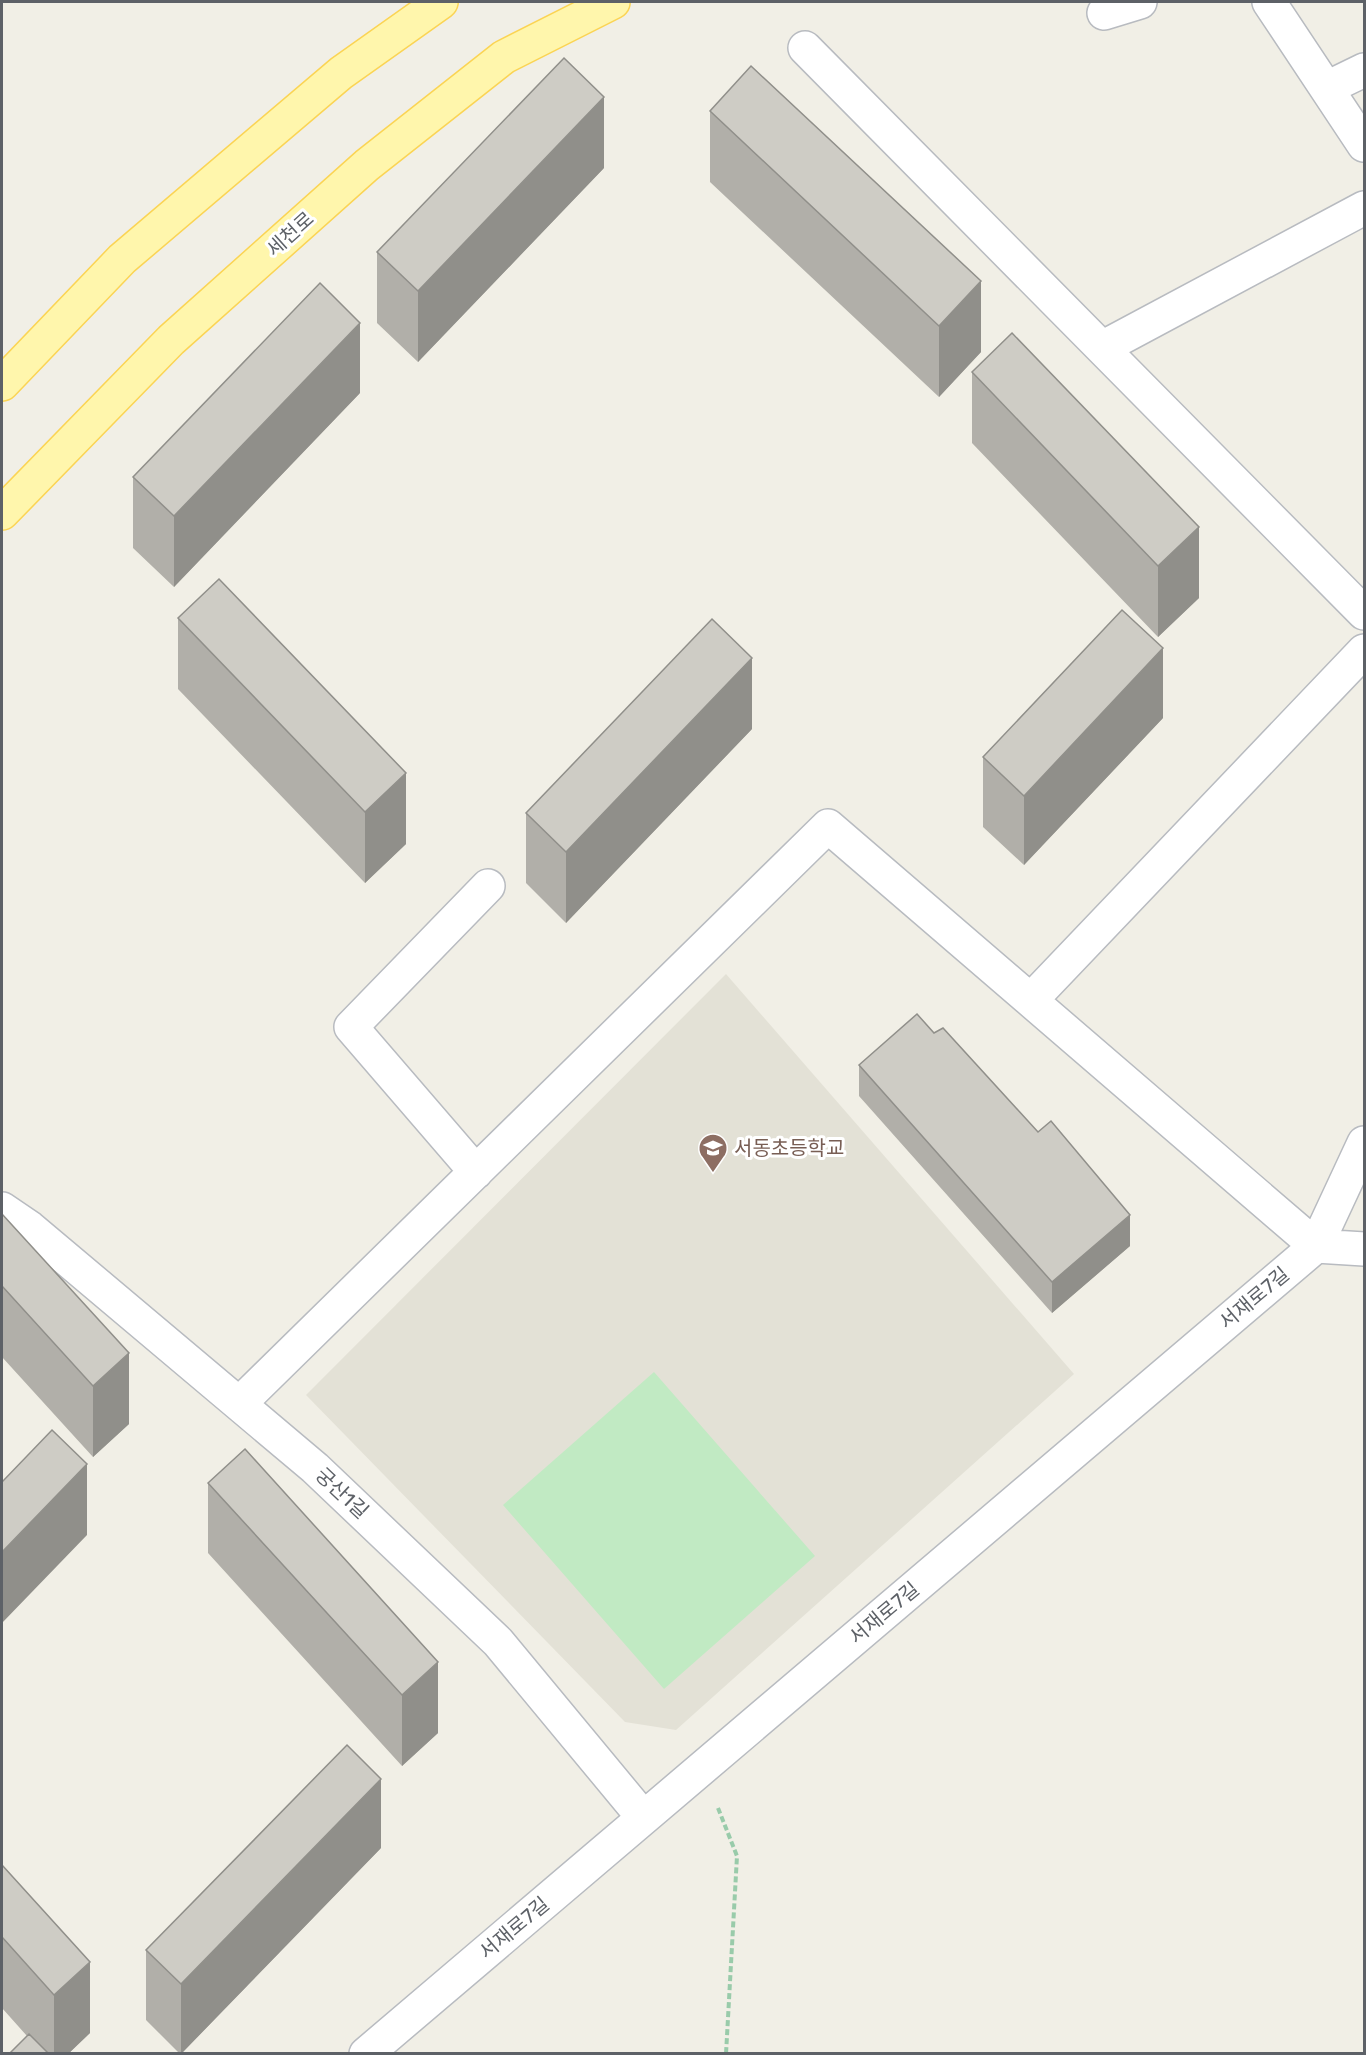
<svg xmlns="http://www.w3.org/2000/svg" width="1366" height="2055" viewBox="0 0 1366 2055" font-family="Rubik,'Noto Sans KR',sans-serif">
<rect width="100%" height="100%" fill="#f1efe6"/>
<!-- education -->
<path fill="#e3e1d6" d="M726,974l348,400 -398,356 -51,-8 -319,-327z"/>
<!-- green -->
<path fill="#c1eac3" d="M654,1372l161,184 -151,133 -161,-184z"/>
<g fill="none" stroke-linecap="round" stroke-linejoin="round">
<!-- minor casing -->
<g stroke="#b8bbc0" stroke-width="36">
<path id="minor" d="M1269,2l95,143
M1104,13l36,-11
M805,48l559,565
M1327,88l37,-18
M1102,348l262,-140
M1031,1000l333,-349
M476,1172l-125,-145 137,-141
M2,1209l28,19 285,240 183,174 145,175
M239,1404l589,-578 488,420 48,3
M366,2054l950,-808 48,-103"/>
</g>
<!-- major casing -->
<g stroke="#fbd454" stroke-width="36">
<path id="major" d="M2,384l120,-125 219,-186 100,-71
M2,513l169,-173 196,-175 137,-108 109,-55"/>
</g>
<!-- path -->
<path stroke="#99cbaa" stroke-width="4" stroke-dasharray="6 3" stroke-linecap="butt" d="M718,1808l19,48 -11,198"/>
<!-- minor -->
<use href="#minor" stroke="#fff" stroke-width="33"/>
<!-- major -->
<use href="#major" stroke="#fff6ac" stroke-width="33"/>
</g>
<!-- wall -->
<path fill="#b1afa9" d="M710,111l271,241 -42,45 -229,-215z
M604,168l-186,194 -41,-39v-71z
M972,372l227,226 -41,39 -186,-194z
M360,393l-186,194 -41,-39v-71z
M178,618l228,226 -41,39 -187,-194z
M1163,718l-139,147 -41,-38v-70z
M752,729l-186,194 -40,-40v-70z
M934,1033l196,213 -78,67 -193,-217v-31z
M2,1214l127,210 -36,33 -91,-100z
M208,1483l230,250 -36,33 -194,-213z
M381,1848l-200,206h-1l-34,-34v-70z
M2,1865l88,168 -22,21h-59l18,-18 -25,-28z"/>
<!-- shaded-wall -->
<path fill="#908f8a" d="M604,97v71l-186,194v-71z
M981,281v71l-42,45v-71z
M360,323v70l-186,194v-71z
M1199,527v71l-41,39v-71z
M1163,648v70l-139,147v-69z
M752,658v71l-186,194v-71z
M406,773v71l-41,39v-71z
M1130,1215v31l-78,67v-31z
M129,1353v71l-36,33v-71z
M87,1464v71l-85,88v-71z
M438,1662v71l-36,33v-71z
M381,1779v69l-200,206v-70z
M90,1962v71l-22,21h-14v-59z"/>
<!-- building -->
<path fill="#ceccc5" stroke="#908f8a" stroke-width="1.5" d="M564,58l40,39 -186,194 -41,-39z
M751,66l230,215 -42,45 -229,-215z
M320,283l40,40 -186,193 -41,-39z
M1012,333l187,194 -41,39 -186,-194z
M219,579l187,194 -41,39 -187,-194z
M1122,610l41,38 -139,148 -41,-39z
M712,619l40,39 -186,194 -40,-39z
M917,1014l17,19 9,-5 95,104 13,-11 79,94 -78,67 -193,-217z
M2,1214l127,139 -36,33 -91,-100z
M52,1430l35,34 -85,88v-70z
M245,1449l193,213 -36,33 -194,-212z
M347,1745l34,34 -200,205 -35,-34z
M2,1865l88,97 -36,33 -52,-58z
M29,2034l20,20h-40z"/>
<!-- icons -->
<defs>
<g id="school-pin" transform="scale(1.5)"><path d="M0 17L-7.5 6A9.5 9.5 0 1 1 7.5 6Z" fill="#8d6e63" stroke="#fff"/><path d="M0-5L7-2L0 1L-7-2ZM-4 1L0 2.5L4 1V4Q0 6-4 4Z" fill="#fff"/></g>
</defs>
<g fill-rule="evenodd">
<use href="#school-pin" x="713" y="1148"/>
</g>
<g text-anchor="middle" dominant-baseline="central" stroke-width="6" stroke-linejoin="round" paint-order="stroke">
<!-- street labels -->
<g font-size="20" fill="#5d6167" stroke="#fff">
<text transform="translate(290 234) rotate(-42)">세천로</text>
<text transform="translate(1254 1298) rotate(-40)">서재로7길</text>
<text transform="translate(342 1493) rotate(43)">궁산1길</text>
<text transform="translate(884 1613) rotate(-40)">서재로7길</text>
<text transform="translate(514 1928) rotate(-40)">서재로7길</text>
</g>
<!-- education labels -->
<g font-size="20" fill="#785e54" stroke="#fff" text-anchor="start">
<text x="734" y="1148">서동초등학교</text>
</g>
</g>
<!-- border -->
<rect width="1366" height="2055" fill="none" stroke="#5d6167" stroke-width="6"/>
</svg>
